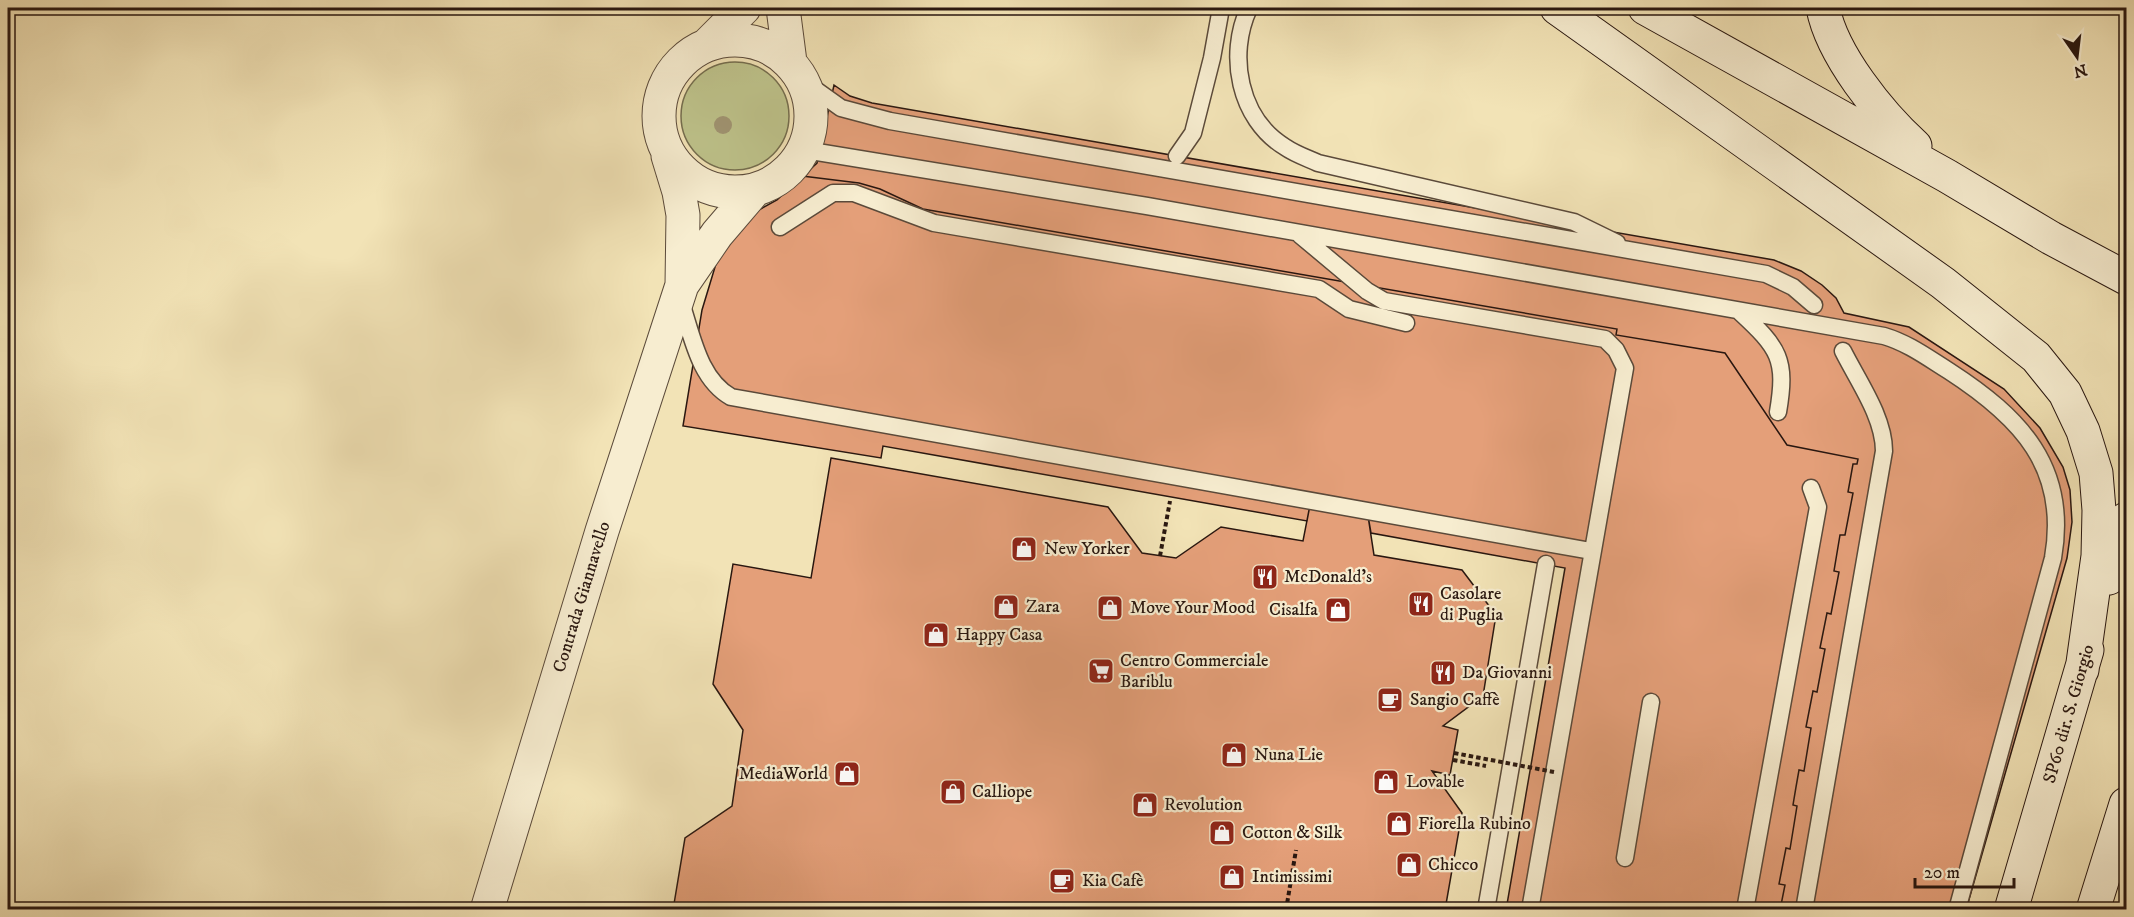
<svg xmlns="http://www.w3.org/2000/svg" width="2134" height="917" viewBox="0 0 2134 917" font-family="'IM FELL DW Pica',serif">
<rect width="100%" height="100%" fill="#f2e3b6"/>
<filter id="stains"><feTurbulence type="fractalNoise" baseFrequency=".00333" numOctaves="4"/><feColorMatrix values="0 0 0 0 .2 0 0 0 0 .09 0 0 0 0 .02 0 0 0 .5 -.17"/></filter>
<radialGradient id="worn" r=".72"><stop offset=".6" stop-color="#630" stop-opacity="0"/><stop offset="1" stop-color="#630" stop-opacity=".3"/></radialGradient>
<!-- green -->
<path fill="#bec38b" stroke="#746d4e" stroke-width="1.5" d="M681 116a54 54 0 1 1 108 0a54 54 0 1 1-108 0Z"/>
<!-- building -->
<path fill="#e49f79" stroke="#291710" stroke-width="1.5" d="M834,85l16,11 22,7 902,157 27,11 21,14 14,13 8,15 65,14 95,62 36,39 23,39 7,23 2,32 -5,36 -101,352h-460l59,-342 -194,-35 -3,-17 -58,-11 -3,16 -424,-75 -2,12 -198,-32 19,-116 16,-53 35,-44 24,-13 40,-37z
M802,176l57,7 21,6 43,20 694,120 -1,6 109,18 62,92 71,14 -1,5h-4l-5,28 5,1 -8,42h-5l-6,36 5,1 -8,42 -4,-1 -7,35 5,1 -8,43 -4,-1 -7,36 5,1 -7,43 -5,-1 -3,17 -3,18 4,1 -7,43 -4,-1 -7,36 6,1 -5,25h-274l59,-342 -194,-35 -3,-17 -58,-11 -3,16 -424,-75 -2,12 -198,-32 19,-116 16,-53 35,-44 24,-13z
M831,458l277,49 34,46 34,5 45,-31 82,14 7,-36 58,11 6,39 88,15 34,45 -13,81 -40,30 15,4 -8,45 -18,-4 30,42 -17,97h-772l12,-72 47,-32 11,-76 -30,-46 20,-120 78,14z"/>
<g fill="none" stroke-linecap="round" stroke-linejoin="round">
<!-- service casing -->
<g stroke="#5b4a3a" stroke-width="19">
<path id="service" d="M1249,8c-22,47 -10,111 36,139 10,7 22,11 33,16l256,59 43,21
M806,83l35,25 49,13 876,153 27,13 21,18
M805,150l342,56 737,130c24,7 44,22 65,35 71,46 120,96 104,187l-96,352
M1177,156l16,-23 19,-75 9,-50
M780,227l53,-34h21l80,30 385,66 30,20 57,14
M1300,235l67,56 17,10 221,38 11,11 9,18 -95,542
M680,300c12,34 18,78 51,97l860,154
M1740,312c39,36 47,47 38,100
M1625,858l26,-156
M1486,910l60,-346
M1745,910l73,-403 -7,-19
M1804,910l80,-459c0,-34 -26,-70 -41,-100"/>
</g>
<!-- minor casing -->
<g stroke="#5b4a3a" stroke-width="35">
<path id="minor" d="M783,8l7,54
M659 116a76 76 0 1 1 152 0a76 76 0 1 1-152 0Z
M708,44l36,-36
M668,156l11,36 4,23 -1,70
M487,910l115,-379 80,-246 35,-51 36,-42"/>
</g>
<!-- secondary casing -->
<g stroke="#291710" stroke-width="35">
<path id="secondary" d="M1557,8l386,275 93,74 29,36 18,38 13,42 3,37 -1,46 -16,114
M1645,8l302,168 104,62 75,40
M1823,8c9,47 57,106 92,138
M2109,578l17,-59
M2011,910l76,-260
M2093,910l33,-106"/>
</g>
<!-- path -->
<path stroke="#291710" stroke-width="4" stroke-dasharray="4.5 3" stroke-linecap="butt" d="M1160,556l10,-55
M1453,760l33,6
M1286,910l10,-60"/>
<!-- service -->
<use href="#service" stroke="#f7edd0" stroke-width="16"/>
<!-- minor -->
<use href="#minor" stroke="#f7edd0" stroke-width="33"/>
<!-- secondary -->
<use href="#secondary" stroke="#f7edd0" stroke-width="33"/>
<!-- path-bridge -->
<path stroke="#291710" stroke-width="4" stroke-dasharray="4.5 3" stroke-linecap="butt" d="M1454,753l100,19"/>
</g>
<!-- trees -->
<circle fill="#a09472" cx="723" cy="125" r="9"/>
<!-- icons -->
<defs>
<g id="shop-square" transform="scale(1.35)"><rect x="-9" y="-9" width="18" height="18" rx="4" fill="#8f2418" stroke="#f7edd0"/><path d="M-5-2.5h2.3a2.7 3.5 0 0 1 5.4 0H5L5.5 6h-11ZM-1.5-2.5h3a1.5 2.3 0 0 0-3 0Z" fill="#fff"/></g>
<g id="restaurant-square" transform="scale(1.35)"><rect x="-9" y="-9" width="18" height="18" rx="4" fill="#8f2418" stroke="#f7edd0"/><path d="M-5-6h1v4h1v-4h1v4h1v-4h1v5L-1.5 .5V6h-2V.5L-5-1ZM5-6V6H3V1.5H1.5Q1.5-4 5-6Z" fill="#fff"/></g>
<g id="supermarket-square" transform="scale(1.35)"><rect x="-9" y="-9" width="18" height="18" rx="4" fill="#8f2418" stroke="#f7edd0"/><path d="M-6-5.5h2.5l.6 2H6L4.5 2H-2.5L-4.4-4H-6ZM-1.5 3.2a1.3 1.3 0 1 0 .1 0ZM3 3.2a1.3 1.3 0 1 0 .1 0Z" fill="#fff"/></g>
<g id="cafe-square" transform="scale(1.35)"><rect x="-9" y="-9" width="18" height="18" rx="4" fill="#8f2418" stroke="#f7edd0"/><path d="M-5.5-4.5H6V0H3Q3 3.5 0 3.5H-2.5Q-5.5 3.5-5.5 0ZM3-3.2v2h1.7v-2ZM-6 4.5H4V6H-6Z" fill="#fff"/></g>
</defs>
<g fill-rule="evenodd">
<use href="#shop-square" x="1024" y="549"/>
<use href="#restaurant-square" x="1265" y="577"/>
<use href="#restaurant-square" x="1421" y="604"/>
<use href="#shop-square" x="1006" y="607"/>
<use href="#shop-square" x="1110" y="608"/>
<use href="#shop-square" x="1338" y="610"/>
<use href="#shop-square" x="936" y="635"/>
<use href="#supermarket-square" x="1101" y="671"/>
<use href="#restaurant-square" x="1443" y="673"/>
<use href="#cafe-square" x="1390" y="700"/>
<use href="#shop-square" x="1234" y="755"/>
<use href="#shop-square" x="847" y="774"/>
<use href="#shop-square" x="1386" y="782"/>
<use href="#shop-square" x="953" y="792"/>
<use href="#shop-square" x="1145" y="805"/>
<use href="#shop-square" x="1399" y="824"/>
<use href="#shop-square" x="1222" y="833"/>
<use href="#shop-square" x="1409" y="865"/>
<use href="#shop-square" x="1232" y="877"/>
<use href="#cafe-square" x="1062" y="881"/>
</g>
<g text-anchor="middle" dominant-baseline="central" stroke-width="4.5" stroke-linejoin="round" paint-order="stroke">
<!-- poi labels -->
<g font-size="18" fill="#291710" stroke="#f7edd0" text-anchor="start">
<text x="1044" y="549">New Yorker</text>
<text x="1284" y="577">McDonald's</text>
<text x="1440" y="594">Casolare<tspan x="1440" dy="21">di Puglia</tspan></text>
<text x="1026" y="607">Zara</text>
<text x="1130" y="608">Move Your Mood</text>
<text x="1318" y="610" text-anchor="end">Cisalfa</text>
<text x="956" y="635">Happy Casa</text>
<text x="1120" y="661">Centro Commerciale<tspan x="1120" dy="21">Bariblu</tspan></text>
<text x="1462" y="673">Da Giovanni</text>
<text x="1410" y="700">Sangio Caffè</text>
<text x="1254" y="755">Nuna Lie</text>
<text x="828" y="774" text-anchor="end">MediaWorld</text>
<text x="1406" y="782">Lovable</text>
<text x="972" y="792">Calliope</text>
<text x="1164" y="805">Revolution</text>
<text x="1418" y="824">Fiorella Rubino</text>
<text x="1242" y="833">Cotton &amp; Silk</text>
<text x="1428" y="865">Chicco</text>
<text x="1252" y="877">Intimissimi</text>
<text x="1082" y="881">Kia Cafè</text>
</g>
<!-- street labels -->
<g font-size="18" fill="#291710" stroke="#f7edd0">
<text transform="translate(582 597) rotate(-73)">Contrada Giannavello</text>
<text transform="translate(2069 714) rotate(-74)">SP60 dir. S. Giorgio</text>
</g>
</g>
<!-- margin -->
<rect width="2134" height="917" fill="none" stroke="#f2e3b6" stroke-width="30"/>
<rect x="9" y="9" width="2116" height="899" fill="none" stroke="#291710" stroke-width="3"/>
<rect x="15" y="15" width="2104" height="887" fill="none" stroke="#291710" stroke-width="1.5"/>
<!-- north arrow -->
<g transform="translate(2077 57) rotate(166)" stroke="#f7edd0" stroke-width="4.5" paint-order="stroke">
<path d="M0-4.5L10 22L0 15L-10 22Z" fill="#291710"/>
<text y="-9" font-size="16" font-weight="bold" text-anchor="middle" fill="#291710">N</text>
</g>
<!-- scale -->
<path d="M1915 878v9h99v-9" fill="none" stroke="#291710" stroke-width="3"/>
<text x="1924" y="878" font-size="18" fill="#291710" stroke="#f7edd0" stroke-width="4.5" paint-order="stroke">20 m</text>
<rect width="100%" height="100%" filter="url(#stains)"/>
<rect width="100%" height="100%" fill="url(#worn)"/>
</svg>
